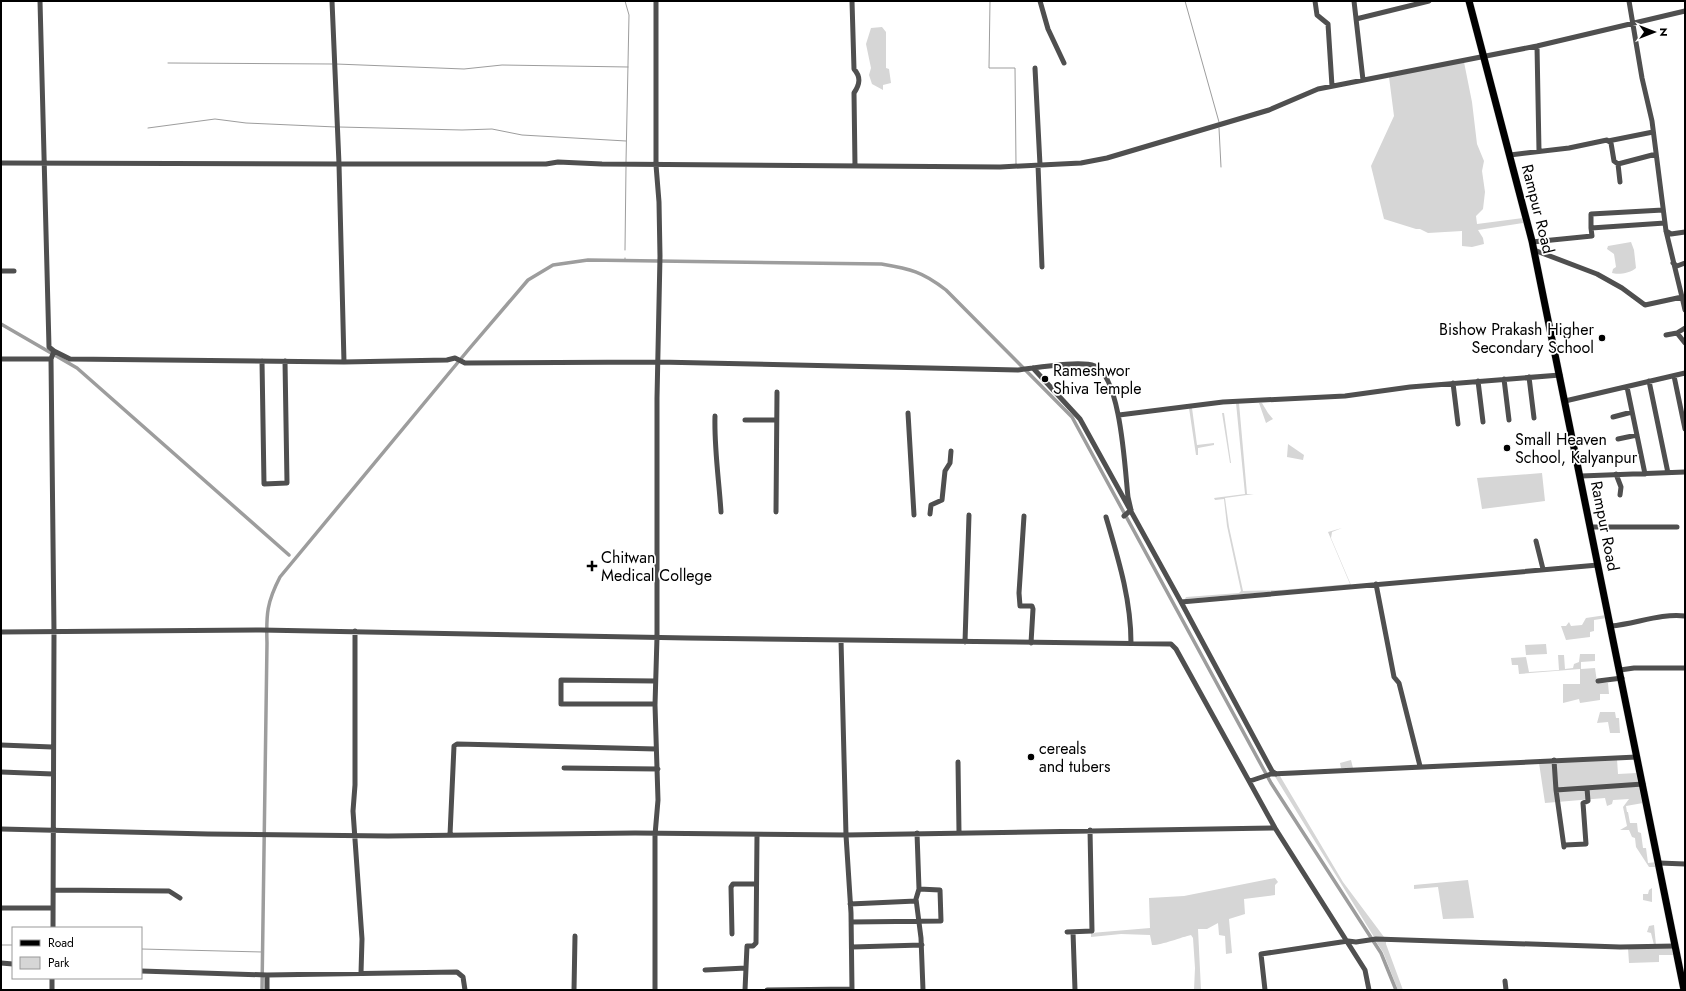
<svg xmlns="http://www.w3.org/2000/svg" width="1686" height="991" viewBox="0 0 1686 991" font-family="Jost,sans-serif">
<rect width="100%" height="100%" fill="#fff"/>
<!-- green -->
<path fill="#d6d6d6" d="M882,27l4,5v36l3,1 2,14 -8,2v5l-11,-6 -3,-9 2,-7 -5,-24 5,-16z
M1464,62l8,40 5,42 7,17 -2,10 3,21 -2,17 -7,7 1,8 46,-6v5l-45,7 5,8 1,6 -12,3 -10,-1v-15l-34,2 -8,-4h-4l-32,-10 -13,-53 23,-50 -5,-39z
M1631,242l3,8 2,18c-5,5 -18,7 -24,5l1,-4 3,-2 -2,-13 -7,-5 1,-3z
M1236,403h3l8,91h7l-29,4 4,29 14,64 38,-1 69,-6 -22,-52 14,-4 -10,4 -1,6 20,47 -166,14 1,-2 53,-4 2,-2 -14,-65 -3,-27 -9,1 -1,-2 31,-4z
M1259,403h3l6,10 5,6 -7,4z
M1189,408h3l5,37 17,-2v2l-16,3v7h-2z
M1222,413h2l7,50h-1z
M1288,444l16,11 -1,5 -16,-3z
M1542,473l3,28 -63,8 -5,-31z
M1606,615l1,3 -13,2v11l-4,1v5l-24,3 -5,-14h5l3,-4 2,4 11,-1 4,-7z
M1546,644l1,10 -21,1 -1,-10z
M1580,654h15v7l-14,1v7l14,-1 2,14 11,1 1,11h-9v6l-20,3 -1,-4 -16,4v-19h17v-15l-61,5 -1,-9h-6l-1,-7 15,-1 3,15 30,-2 -1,-15h6l1,14 8,-1 1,-4 5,-2z
M1600,712h15l1,6h3l1,15h-10l-2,-11 -11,1z
M1617,759l1,15 19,-1 6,30 -17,3 1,6h1l2,11h7l1,9 3,1 2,15h3l2,15 9,-1 1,5h-9l-13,-20 -1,-9 -3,-1 -3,-7h-9l7,-4 -4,-19 6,-8 -16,1 -1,4 -5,2 -2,-8 -60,5 -6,-40z
M1351,760l2,8h-12l-1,-5z
M1274,775h30l-24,1 63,106 41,55h-10z
M1275,878l3,4 -3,3v10l-31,4 1,15 -16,5 3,34 -6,1 -1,-18 -6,-1 -1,-12 -11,6h-9l3,61h-7l1,-22 -2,-30 -2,-3c-9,2 -32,11 -39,10l-2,-10 -29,-1 -30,3v-4l59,-5 -1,-30 35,-2z
M1468,880l6,38 -31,1 -5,-32 -24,2v-4z
M1652,888v14l-9,-2v-6h5l1,-4z
M1654,925l2,20h-2l-3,-12 -4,-1 2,-6z
M1375,940l21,2h-10v2l17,46h-5l-15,-38z
M1674,947l1,8h-16v7l-30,1 -1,-15z"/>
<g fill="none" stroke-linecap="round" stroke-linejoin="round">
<!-- stream -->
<path stroke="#9d9d9d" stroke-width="1" d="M625,1l4,14 -3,147
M990,1l-1,67h26l1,96
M1185,1l34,121
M168,63l164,1
M336,64l128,5 38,-4 126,2
M339,127l123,3 30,-1 30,6 104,6
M148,128l67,-9 31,4 90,4
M1219,128l2,39
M625,250l1,-83
M625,261v-3
M1,945h12
M141,949l121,3"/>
<!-- canal -->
<path stroke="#9d9d9d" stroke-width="3.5" d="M1,324l76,44 212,187
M262,990l5,-347c-1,-29 0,-41 13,-66l189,-228 59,-69 25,-15 35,-5 293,4c29,5 41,7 65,26l126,127 199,366 110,170 15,37"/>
<!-- major casing -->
<g stroke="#dbdbdb" stroke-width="8">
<path id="major" d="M1469,1l63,240 152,749"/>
</g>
<!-- minor -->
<path stroke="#4f4f4f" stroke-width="5" d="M40,1l9,346 5,4 16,8 274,3 103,-2 8,-2 10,5 193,-1 360,8c18,-2 62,-10 77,-4 26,11 30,105 33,131l3,13
M332,1l7,163h207l12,-2 44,2 398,3 81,-4 26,-5 162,-48 49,-21 219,-43 148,-35
M852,1l2,68c7,8 6,15 0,24l1,73
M1040,1l8,28 16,34
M1315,1l2,14 11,9 4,62
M1354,1l9,79
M1356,19l73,-18
M1537,46l2,105
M1035,68l5,97
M1608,141l45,-9
M1510,155l59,-7 38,-8 4,3 3,18 4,3 38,-10
M1,163l338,1 5,198
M1618,164l2,18
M1038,165l4,102
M1591,228v-14l72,-4
M1666,231l5,3 14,-2
M1532,242l60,-6 -1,-8 74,-5
M1534,250l63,24 25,14 23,17 37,-8 -16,-66 -14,-110 -10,-43 -13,-77
M1673,263l4,3 8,-3
M1,271h13
M1682,297l3,13
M1685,328l-8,5 8,10
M1666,335l11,-2
M1,359h50l3,-8
M51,359l3,273 -1,296
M262,361l2,123 23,-1 -2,-122
M1033,368l47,51 101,183 417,-37
M1674,376l11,53
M1529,377l5,41
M1504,379l5,41
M1478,381l5,41
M1649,381l19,92
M1453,383l5,41
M1627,387l18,87
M1565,401l120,-28
M908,413l6,102
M1119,415l104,-13 122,-6 65,-9 150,-12
M715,416c-1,32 4,64 6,96
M1613,417l19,-5
M745,420h31
M1618,439l19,-4
M1616,474l5,13 -1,8
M1581,476l104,-4
M776,512l1,-120
M930,514l1,-9 11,-5 3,-29 5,-8 1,-12
M1024,516l-5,77 1,13h12l1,3 -2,34
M1124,516l7,-6
M1106,517c12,41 25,82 25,126
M1590,527h87
M1536,541l7,28
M1376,584l18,93 5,6 21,83
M1181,602l91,169 4,3
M1611,626c24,-2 50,-13 74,-10
M355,631v154l-2,26 9,128 -1,34
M1,632l260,-2 427,8 483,6 5,5 99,179 90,142 4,20
M841,640l5,195 5,78 1,77
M965,642l4,-127
M1620,670l14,-2h51
M1598,681l24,-3
M655,704h-94v-24l94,1
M1,745l51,2
M1554,760l2,30 87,-6
M958,762l1,70
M564,768l94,1
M1,772l52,2
M1250,781l21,-7 366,-17
M1556,790l8,57 1,-2 21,-1 -3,-41 5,-2 -1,-13
M1,829l207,5 180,2 247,-3 211,2 429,-7
M917,833l2,56 -3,10 5,39 2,52
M450,835l4,-89 3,-2 199,5
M1659,863l26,1
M53,890l116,1 11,7
M850,904l66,-3
M1,908h52
M851,922l90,-1 -1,-31 -21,-1
M1067,932l25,-1 -2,-101
M1073,932l2,58
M732,934l-1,-47 2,-3h22
M852,947l70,-2
M1,963l12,1
M705,970l41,-2
M141,971l126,4 190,-3 6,5 2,13
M52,978v12
M1505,981l1,9
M267,990v-15
M574,990l1,-54
M655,990v-155l3,-35 -3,-95 2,-68v-239l3,-142 -1,-54 -3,-37v-164
M745,990l2,-44h6l3,-3 1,-108
M767,990l85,-1
M1265,990l-4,-36 87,-13 8,1 20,-3 244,8 55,-1"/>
<!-- major -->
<use href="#major" stroke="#000" stroke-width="7"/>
</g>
<!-- markers -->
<g fill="#000" stroke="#fff" stroke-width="1.5">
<circle cx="1602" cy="338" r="4"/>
<circle cx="1045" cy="379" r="4"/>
<circle cx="1507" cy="448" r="4"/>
<path d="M590 560h4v4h4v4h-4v4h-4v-4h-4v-4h4z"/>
<circle cx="1031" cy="757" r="4"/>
</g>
<g text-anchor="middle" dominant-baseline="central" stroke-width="3.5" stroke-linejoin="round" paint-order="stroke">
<!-- street labels -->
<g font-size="16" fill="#000" stroke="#fff">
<text transform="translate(1538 209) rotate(76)">Rampur Road</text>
<text transform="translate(1605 526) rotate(79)">Rampur Road</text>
</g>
<!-- poi labels -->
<g font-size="16" fill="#000" stroke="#fff" text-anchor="start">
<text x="1594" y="329" text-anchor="end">Bishow Prakash Higher<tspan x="1594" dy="18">Secondary School</tspan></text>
<text x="1053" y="370">Rameshwor<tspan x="1053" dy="18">Shiva Temple</tspan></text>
<text x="1515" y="439">Small Heaven<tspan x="1515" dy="18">School, Kalyanpur</tspan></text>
<text x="601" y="557">Chitwan<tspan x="601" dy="18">Medical College</tspan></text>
<text x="1039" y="748">cereals<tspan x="1039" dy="18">and tubers</tspan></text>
</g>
</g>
<!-- border -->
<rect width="1686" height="991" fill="none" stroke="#000000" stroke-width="4"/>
<!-- legend -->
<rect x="12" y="927" width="130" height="52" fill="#ffffff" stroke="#999999"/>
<rect x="20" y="940" width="20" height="6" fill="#000000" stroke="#999999"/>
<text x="48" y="947" font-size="12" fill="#000000">Road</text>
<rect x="20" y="957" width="20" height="12" fill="#d6d6d6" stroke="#999999"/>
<text x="48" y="967" font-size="12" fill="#000000">Park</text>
<!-- north arrow -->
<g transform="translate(1654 32) rotate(90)" stroke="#ffffff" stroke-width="3" paint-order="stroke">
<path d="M0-3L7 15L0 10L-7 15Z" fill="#000000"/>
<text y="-6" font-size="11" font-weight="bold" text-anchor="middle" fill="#000000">N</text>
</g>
</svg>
